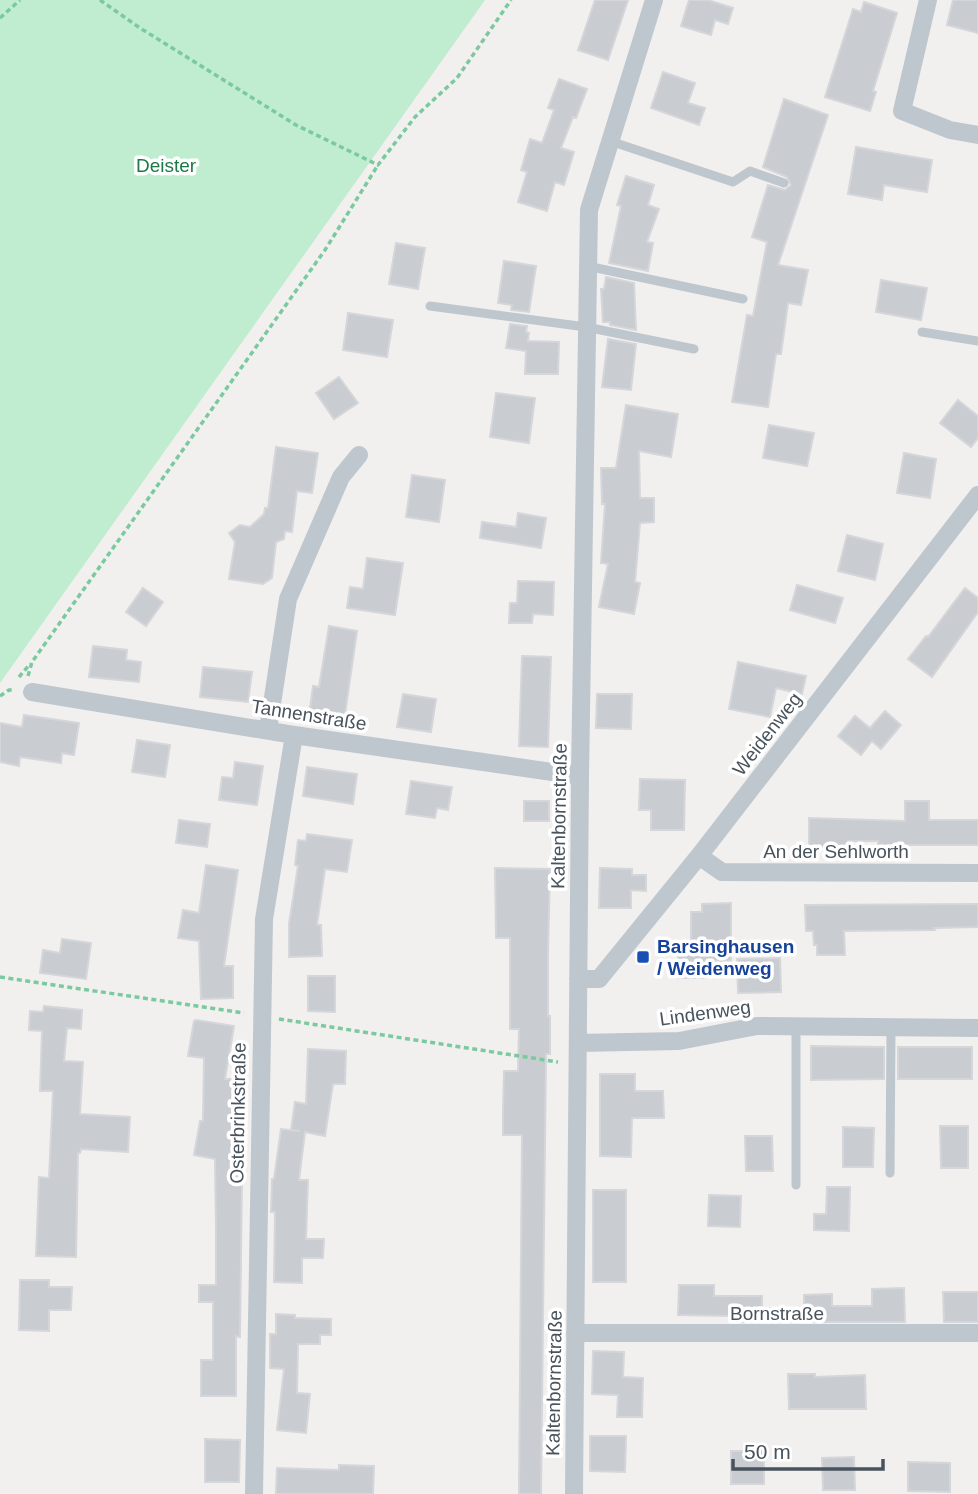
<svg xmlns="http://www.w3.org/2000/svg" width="978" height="1494" viewBox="0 0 978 1494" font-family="Arial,sans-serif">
<rect width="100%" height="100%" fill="#f2efef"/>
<!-- green -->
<path fill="#c0ecd0" d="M0,0h485l-485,683z"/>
<!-- building -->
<path fill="#c9ccd1" stroke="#d4d6da" stroke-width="2" d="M595,0h33l-20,60 -30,-10z
M689,0h19l25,8 -5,16 -13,-4 -4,15 -30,-9z
M953,0h25v33l-31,-8z
M864,2l33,11 -24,78 3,1 -6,19 -45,-14 28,-88 8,3z
M663,72l32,11 -7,20 17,5 -6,17 -48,-17z
M559,79l28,10 -11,29 -3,-1 -12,31 13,4 -10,33 -9,-3 -8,29 -29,-9 9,-30 -6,-2 9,-31 12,4 12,-33 -6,-2z
M784,99l44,16 -50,150 30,5 -7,35 -13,-2 -7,51h-5l-8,53 -36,-5 15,-87 6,1 14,-74 -15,-5 16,-52 17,5 6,-5 -4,-8 -24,-10z
M856,147l76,13 -5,32 -43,-7 -2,15 -34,-6z
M626,176l28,9 -6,20 11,4 -12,33 6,1 -5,28 -39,-8 12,-57 -4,-1z
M396,243l29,5 -7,41 -29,-5z
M504,261l32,5 -7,46 -18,-2 1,-5 -14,-2z
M606,277l28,6 2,47 -26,-5v-3h-7l-2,-33h3z
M881,280l46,8 -6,32 -45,-8z
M348,313l45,7 -6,37 -44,-7z
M510,324l17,2 -1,6 3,1 -1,8 31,1 -1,32h-33l1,-23 -20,-3z
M608,339l28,5 -5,46 -29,-3z
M339,377l19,26 -24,16 -18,-26z
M496,393l39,5 -6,45 -39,-6z
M958,400l20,16v22l-7,9 -31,-24z
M626,405l52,9 -7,43 -32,-6 1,47h14v24l-14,1 -5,59 5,1 -6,31 -35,-7 9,-43 -7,-1 4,-59h-3l-1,-36h15z
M769,425l45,8 -7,33 -44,-8z
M276,447l42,6 -6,40 -15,-2 -5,41 -7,-1 -1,8 -8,3 -4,36 -9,6 -34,-5 6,-37 -6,-9 11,-8 10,2 14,-13 1,-6h3z
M904,453l32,6 -6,39 -33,-5z
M412,475l33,5 -6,42 -33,-5z
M518,513l28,5 -5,30 -61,-10 2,-16 34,5z
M847,535l36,9 -8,36 -37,-9z
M367,558l36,5 -8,52 -48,-7 3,-21 13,2z
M518,581l36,1 -1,33 -20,-1 -1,9h-23l1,-20h7z
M797,585l46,13 -8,25 -45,-13z
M143,588l20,14 -17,24 -20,-14z
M965,588l13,10v14l-46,65 -24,-18 18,-23 2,1z
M329,626l28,5 -13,90 -35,-5 4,-30 6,1z
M93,646l34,4 -1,10 15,2 -2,20 -50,-5z
M522,656l29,1 -3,90 -29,-1z
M738,662l68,14 -4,18 -26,-6 -6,29 -41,-8z
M203,667l49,5 -4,30 -48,-5z
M403,694l33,5 -5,33 -34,-5z
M597,694h35l-1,35 -35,-1z
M885,711l16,14 -20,24 -9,-8 -11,14 -23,-19 17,-20 15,12z
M24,715l55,8 -5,32 -12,-2 -1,10 -41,-6 -1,9 -19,-4v-39l22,4z
M137,740l33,5 -5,32 -33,-5z
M235,762l28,4 -6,39 -38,-5 3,-23 11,1z
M307,767l50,7 -4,30 -50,-8z
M640,779l45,1 -1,50h-33v-20h-12z
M411,781l41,6 -4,23 -11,-2 -2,10 -29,-4z
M524,801h25v20h-25z
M905,801h24v19h49v25h-100v-4h-30v6h-39v-29l96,3z
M179,820l31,4 -3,23 -31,-4z
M307,834l45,6 -5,32 -22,-3 -8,56h4l1,31 -33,1v-33l9,-58 -3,-1 3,-25 8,1z
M206,865l32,5 -14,96h9v32l-32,1 -2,-58 -21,-3 5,-28 16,3z
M495,868l55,1 -2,84v63h2v38h-4l-5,440h-22l3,-359h-19v-24l1,-40h14l1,-42h-9v-91h-14z
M600,868l32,1v6h14v16l-15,-1v18h-32z
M731,903v58h-24v17h-29v-34h13v-32h11v-8z
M978,904v23l-44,1 1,2 -91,1 1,24h-28v-10h-3l-1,-14h-7l-1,-26z
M62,939l29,4 -5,36 -46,-6 3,-23 17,3z
M780,958l1,34 -43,1 -1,-34z
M308,976h27v36l-27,-1z
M44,1006l38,4 -1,19 -14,-1 -3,33 19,1 -3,52 50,3 -2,35 -47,-3 -1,4h-2l-2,104 -40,-1 3,-79 10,1 4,-87h-13l2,-60 -13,-1 1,-19 13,1z
M196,1020l38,6 -9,53h8l-1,47 5,1 -9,49h14l-2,161 -4,-1v60h-35v-36h12v-58h-14v-17h17v-56l-1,-70 -21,-4 6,-34h3l1,-63 -16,-2 6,-35z
M811,1046l73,1v32l-73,1z
M898,1047h74v32h-74z
M308,1049l38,2 -1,33h-12l-8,52 -20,-4 -6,48h9l-2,59h18l-1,19h-21v25l-28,-1 1,-70h-4l1,-33h2l7,-50 19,2 -9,-1 4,-28 11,2z
M600,1074h35v17h28l1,27h-32l-1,39 -31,-1z
M940,1126h28v42h-27z
M843,1127l31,1 -1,39h-30z
M745,1136h27l1,35h-27z
M827,1187h23l-1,44 -35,-1v-16h12z
M593,1190h33v92h-33z
M709,1195l32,1 -1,31 -32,-1z
M20,1280h29v7h23l-1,23h-22v21l-30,-1z
M679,1285h35v11h48v12h42v-13l28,-1v12h40v-17l32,-1 1,34h-173v-6l-54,-1z
M943,1292h35v30h-34z
M276,1314l19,1v3l36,1v16h-11v9h-22l-1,49 13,1 -4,39 -29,-3 7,-61 -14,-1v-34h6z
M593,1351l31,1 -1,25 20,1 -1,39h-25l1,-22 -26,-1z
M788,1374h27v3l50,-2 1,34h-77z
M590,1436h36l-1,36 -35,-1z
M205,1439l35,1 -1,42h-34z
M731,1451h33v33h-33z
M854,1457l1,33h-32l-1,-32z
M908,1462l42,1v29l-42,-1z
M339,1465l35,1 -1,28h-97l1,-26 62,2z"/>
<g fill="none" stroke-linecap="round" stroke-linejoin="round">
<!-- path -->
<path stroke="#7ac99f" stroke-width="3.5" stroke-dasharray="5 3.5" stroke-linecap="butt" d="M100,0l40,28 156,97 82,40 37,-48 42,-39 54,-78
M0,18l20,-18
M28,676l4,-14 293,-412 53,-85
M19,677l11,-13
M0,696l9,-6h4
M0,977l244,36
M279,1019l279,43"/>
<!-- service -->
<path stroke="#bec7cd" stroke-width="9" d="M610,141l123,41 17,-11 34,12
M587,266l156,33
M430,306l156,21 108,22
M922,332l56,9
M890,1173l1,-146
M796,1185v-159"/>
<!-- minor -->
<path stroke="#bec7cd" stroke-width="18" d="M928,0l-26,111 48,19 28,5
M32,692l262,43 286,41
M268,730l20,-131 53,-122 18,-22
M699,856l23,16 256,1
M578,979h21l100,-123 279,-361
M578,1043l101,-2 78,-15 221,2
M575,1333h403
M254,1494l10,-575 30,-184
M574,1494l6,-718 9,-566 65,-210"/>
</g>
<!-- markers -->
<rect fill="#1a4fb4" stroke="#fff" stroke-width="2.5" x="636" y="950" width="14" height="14" rx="3.5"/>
<g text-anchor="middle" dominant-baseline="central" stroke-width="7" stroke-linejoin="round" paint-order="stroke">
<!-- park labels -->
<g font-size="19" fill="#1d7947" stroke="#fff">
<text x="166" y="165">Deister</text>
</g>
<!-- street labels -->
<g font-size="19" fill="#48535c" stroke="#fff">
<text transform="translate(309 715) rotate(9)">Tannenstraße</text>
<text transform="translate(767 734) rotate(-52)">Weidenweg</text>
<text transform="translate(559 816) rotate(-89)">Kaltenbornstraße</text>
<text x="836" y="851">An der Sehlworth</text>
<text transform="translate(705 1013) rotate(-8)">Lindenweg</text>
<text transform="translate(238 1113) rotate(-89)">Osterbrinkstraße</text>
<text x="777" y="1313">Bornstraße</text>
<text transform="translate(554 1383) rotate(-89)">Kaltenbornstraße</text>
</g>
<!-- transit labels -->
<g font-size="19" font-weight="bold" fill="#164399" stroke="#fff" text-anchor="start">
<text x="657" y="946">Barsinghausen<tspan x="657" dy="22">/ Weidenweg</tspan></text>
</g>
</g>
<!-- scale -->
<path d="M733 1459v10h150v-10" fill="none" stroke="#48535c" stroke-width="3.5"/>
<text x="744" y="1459" font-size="21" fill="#48535c" stroke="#ffffff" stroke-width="5" paint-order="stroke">50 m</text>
</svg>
